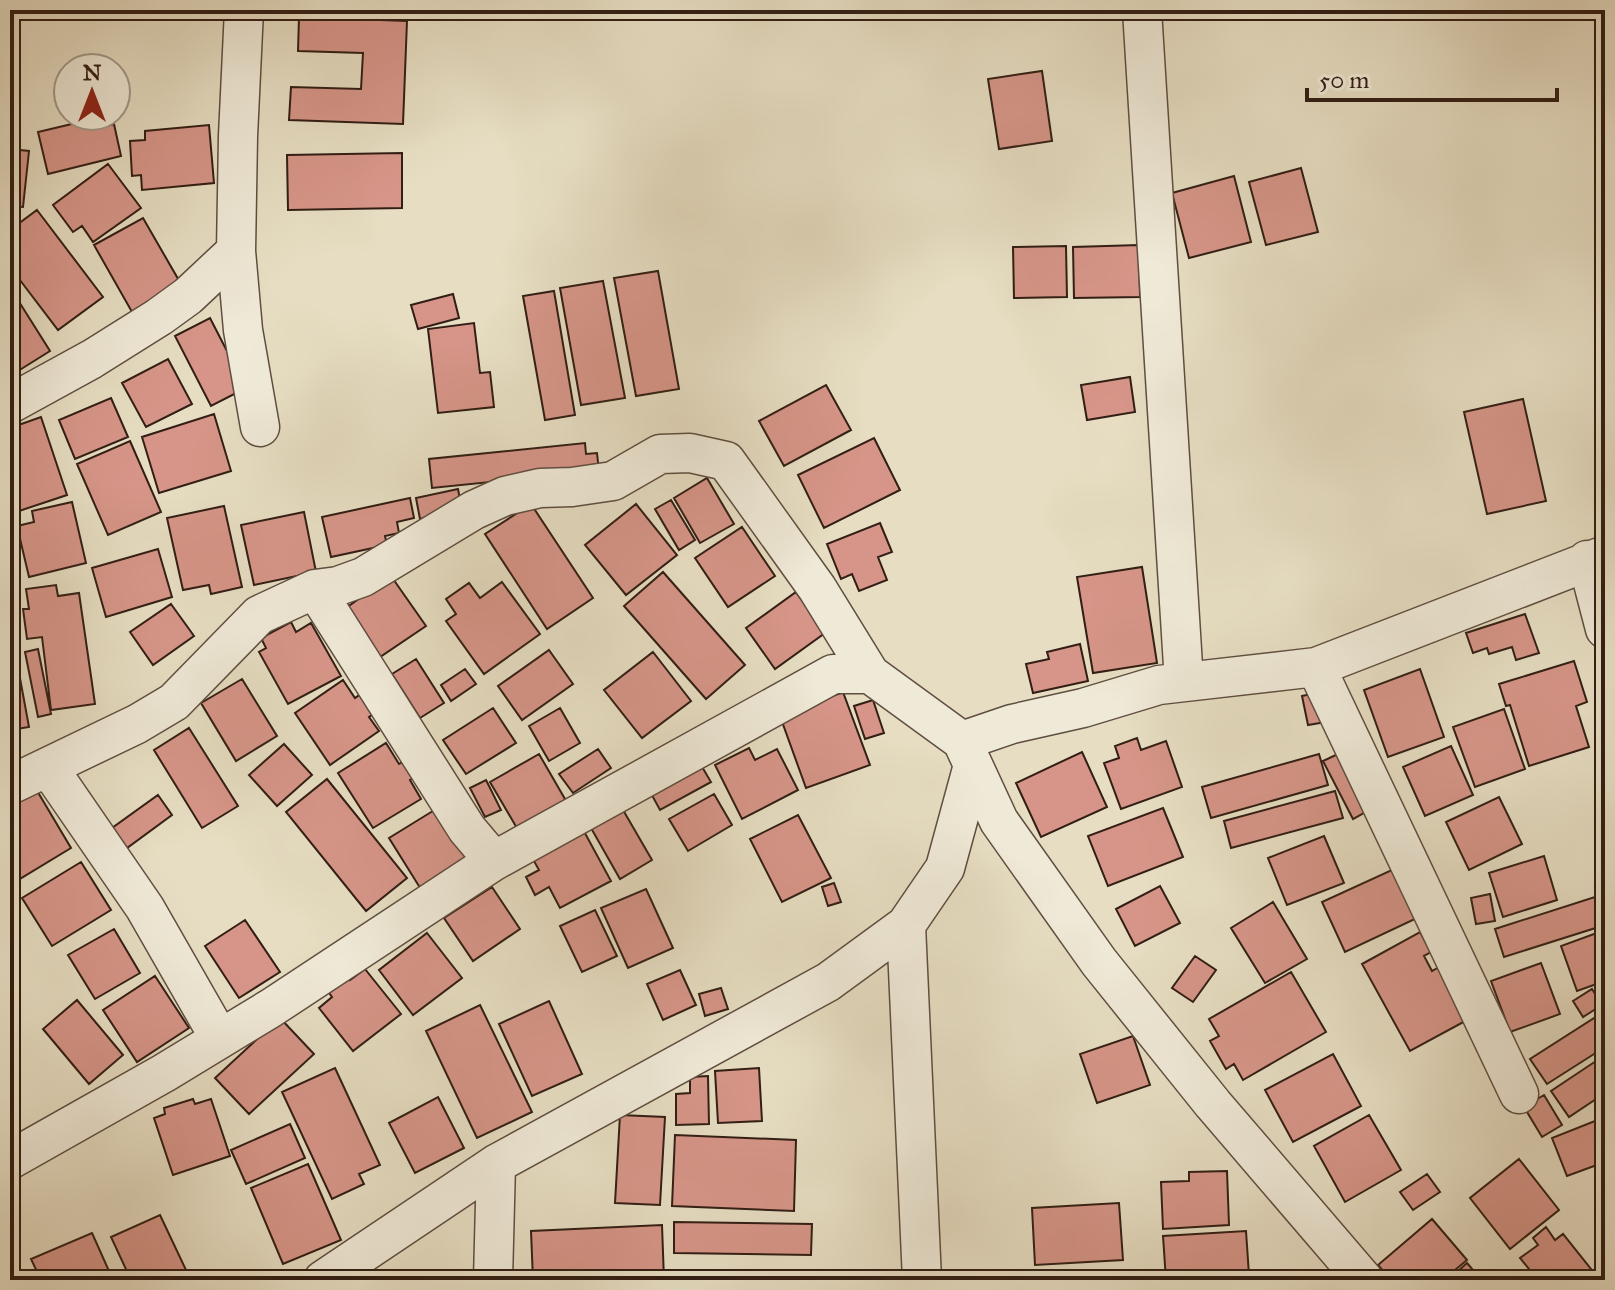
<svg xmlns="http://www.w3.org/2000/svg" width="1615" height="1290" viewBox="0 0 1615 1290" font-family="'IM FELL Great Primer',serif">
<rect width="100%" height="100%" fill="#e6ddc2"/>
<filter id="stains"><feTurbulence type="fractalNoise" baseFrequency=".0025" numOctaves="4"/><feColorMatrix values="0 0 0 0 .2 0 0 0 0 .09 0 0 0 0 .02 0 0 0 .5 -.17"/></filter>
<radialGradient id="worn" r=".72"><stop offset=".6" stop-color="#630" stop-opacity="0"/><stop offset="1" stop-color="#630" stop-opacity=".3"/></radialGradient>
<!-- building -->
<path fill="#d69588" stroke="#321e14" stroke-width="2" d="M299,17l108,4 -4,103 -114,-4 2,-33 70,2 2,-36 -65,-2z
M1042,71l10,70 -53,8 -11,-70z
M93,119l2,10 19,-5 7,32 -73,18 -10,-42z
M209,125l5,58 -72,7 -1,-15 -9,1 -2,-35 15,-1v-9z
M10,149l19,2 -6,56 -13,-1z
M402,153v55l-114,2 -1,-55z
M108,164l33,44 -48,34 -11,-16 -9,6 -20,-27z
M1301,168l17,64 -52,13 -17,-63z
M1234,176l17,66 -62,16 -17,-65z
M37,210l66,87 -45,33 -48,-63v-37z
M143,218l38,66 -49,28 -38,-67z
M1139,245l1,52 -66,1 -1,-51z
M1066,246l1,51 -53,1 -1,-51z
M658,271l21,118 -43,7 -22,-118z
M603,281l22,117 -44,7 -21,-117z
M11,289l39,62 -40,25v-86z
M554,291l21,124 -30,5 -22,-124z
M453,294l6,24 -41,11 -7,-24z
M210,318l36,70 -35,18 -36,-70z
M474,323l6,50 10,-1 4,35 -56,6 -10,-84z
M168,359l24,45 -46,23 -24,-44z
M1130,377l5,35 -48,8 -6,-35z
M826,385l25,45 -67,36 -25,-45z
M111,398l17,39 -53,22 -16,-39z
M1523,399l23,102 -59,13 -23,-102z
M214,414l17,57 -72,22 -17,-56z
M41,417l26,78 -57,19v-86z
M874,438l26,52 -76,38 -26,-53z
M130,441l31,71 -53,23 -31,-71z
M585,443l1,11 11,-1 2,18 -167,17 -3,-29z
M707,478l27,46 -34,19 -26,-45z
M458,489l4,21 -42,9 -4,-21z
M410,498l4,20 -17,4 2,11 -14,3 2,9 -56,12 -9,-40z
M671,500l24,40 -16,10 -24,-41z
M72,502l14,61 -57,14 -12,-51 17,-4 -2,-11z
M531,504l62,94 -46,31 -62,-95z
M636,504l41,51 -51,40 -41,-50z
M224,506l18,81 -31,7 -2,-9 -26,5 -16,-72z
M304,512l12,60 -62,13 -13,-60z
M880,523l12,29 -14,5 9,23 -28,11 -7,-17 -11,5 -14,-35z
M742,527l33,49 -47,31 -33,-49z
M158,549l14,48 -66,20 -14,-49z
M1142,567l15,96 -64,10 -16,-96z
M663,572l82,93 -39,34 -82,-93z
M391,576l35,50 -46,31 -34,-49z
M502,582l38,52 -56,40 -38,-53 10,-7 -10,-15 23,-16 11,15z
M56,585l2,11 21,-3 16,111 -44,6 -9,-73 -15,2 -4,-30h6l-3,-20z
M796,592l29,41 -50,36 -29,-41z
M171,604l23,32 -41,29 -23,-33z
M1525,614l14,39 -23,7 -4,-13 -23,7 -2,-6 -14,5 -7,-20z
M291,622l5,10 15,-9 30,53 -53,28 -29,-52 7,-4 -5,-10z
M1080,644l8,37 -55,12 -7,-29 23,-5 -2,-7z
M38,649l13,65 -13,3 -13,-65z
M549,650l24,34 -51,36 -24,-34z
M653,652l38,49 -49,37 -38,-48z
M416,659l28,44 -24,15 -28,-44z
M1574,661l13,41 -11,4 13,41 -60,19 -19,-61 -4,1 -7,-22z
M17,662l12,65 -19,3v-67z
M465,669l11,15 -25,17 -10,-16z
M1420,669l24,68 -56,20 -24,-67z
M242,679l35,57 -41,25 -35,-58z
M343,680l12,18 7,-5 13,20 -6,4 10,14 -49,34 -35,-52z
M843,692l27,73 -64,23 -26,-72z
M1320,692l6,30 -18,3 -6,-29z
M873,700l11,33 -19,6 -11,-33z
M493,708l23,35 -50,31 -23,-34z
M560,708l20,35 -31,18 -20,-35z
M1504,709l21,60 -50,18 -22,-60z
M189,728l49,78 -36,22 -48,-78z
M1137,738l4,12 25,-9 16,46 -61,22 -17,-46 15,-5 -4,-12z
M386,743l13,21 10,-6 10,16 -9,6 11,19 -48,29 -35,-55z
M284,744l28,31 -35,31 -28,-31z
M1451,746l22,49 -48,21 -22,-49z
M749,748l6,12 22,-11 21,41 -56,29 -27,-54z
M598,749l13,19 -38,25 -14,-19z
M1082,752l25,55 -66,30 -25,-54z
M1340,753l29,57 -16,9 -30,-58z
M539,754l30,52 -48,29 -31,-53z
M1319,754l9,31 -117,33 -9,-31z
M698,760l13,22 -51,28 -12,-22z
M327,779l80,99 -41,33 -80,-99z
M486,780l15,30 -16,7 -15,-29z
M36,789l35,59 -53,32 -8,-14v-61z
M1335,791l8,27 -112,30 -7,-27z
M714,794l18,31 -44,26 -19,-32z
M158,795l14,20 -45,33 -15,-20z
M1499,797l23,47 -53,26 -23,-48z
M619,803l33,57 -32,19 -33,-58z
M441,806l33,53 -52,32 -33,-53z
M1163,808l20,49 -75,29 -20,-50z
M798,815l33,63 -49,24 -32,-63z
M580,824l31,57 -51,27 -11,-21 -14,8 -9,-18 13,-7 -10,-18z
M1324,836l20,47 -57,22 -19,-47z
M1544,856l13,44 -54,17 -14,-44z
M81,862l30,48 -59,36 -30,-48z
M1394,869l23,49 -72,34 -23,-50z
M834,883l7,19 -13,4 -6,-19z
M1160,886l20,37 -45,23 -19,-37z
M492,887l28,42 -47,32 -29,-43z
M646,889l27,59 -45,20 -27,-60z
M1490,894l5,27 -19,3 -5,-26z
M1598,896l7,29 -101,32 -9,-28z
M1273,902l34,57 -42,24 -34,-55z
M595,910l22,46 -35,16 -22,-46z
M245,920l35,52 -41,26 -34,-52z
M114,929l26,44 -45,26 -27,-44z
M1605,930v51l-28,10 -16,-45z
M1420,932l11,20 -7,4 8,15 7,-4 30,52 -59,32 -48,-87z
M427,933l35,45 -49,37 -34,-45z
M1195,956l21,14 -23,32 -21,-14z
M1541,963l19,51 -50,18 -19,-51z
M365,969l36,45 -48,37 -34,-43 13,-11 -7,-10 19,-15 6,8z
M680,970l16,35 -33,15 -16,-36z
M1291,972l35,60 -83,48 -9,-16 -8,5 -16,-28 9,-5 -10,-17z
M155,976l34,52 -52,34 -34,-52z
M721,988l7,21 -23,7 -6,-22z
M1592,989l10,16 -19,12 -10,-16z
M77,1000l46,55 -34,29 -46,-55z
M549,1001l33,73 -50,22 -33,-72z
M480,1005l52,107 -55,26 -51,-107z
M1605,1011v36l-58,37 -17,-25z
M280,1018l34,36 -65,60 -34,-36z
M1133,1036l17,49 -53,18 -17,-49z
M1333,1054l28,52 -68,36 -28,-52z
M1605,1055v38l-36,24 -18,-26z
M335,1068l45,97 -21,9 5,10 -32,15 -50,-107z
M759,1068l3,53 -44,2 -3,-52z
M708,1076l1,48 -33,1v-31l14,-1v-16z
M1544,1095l18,30 -20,12 -18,-30z
M438,1097l26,51 -49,25 -26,-50z
M193,1099l2,5 16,-5 19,57 -57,19 -19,-57 11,-4 -1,-6z
M620,1115l45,2 -5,88 -45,-2z
M1369,1115l32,55 -56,32 -31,-56z
M1605,1117v45l-38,14 -15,-38z
M290,1124l15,34 -59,26 -15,-34z
M675,1135l121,5 -2,71 -122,-5z
M1519,1159l40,51 -49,39 -40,-51z
M308,1164l33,76 -58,24 -32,-76z
M1227,1171l2,54 -66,4 -2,-47 28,-1v-9z
M1427,1174l13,18 -27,18 -13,-18z
M1119,1203l4,57 -88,5 -3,-57z
M160,1215l26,55 -21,10h-34l-20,-43z
M1432,1219l35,41 -24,20h-52l-13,-15z
M674,1222l138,2 -1,31 -137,-2z
M662,1225l2,55h-131l-2,-49z
M1546,1227l9,13 8,-6 36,45 -61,1 -18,-22 18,-13 -5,-7z
M1246,1231l3,44 -83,5 -3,-44z
M92,1233l21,47h-72l-10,-21z
M1467,1263l12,14 -4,3h-27z
M391,1270h29v10h-29z"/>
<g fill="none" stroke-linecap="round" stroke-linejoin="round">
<!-- minor casing -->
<g stroke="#5f4e40" stroke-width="41">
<path id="minor" d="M244,10l-6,126 -2,115 7,79 17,97
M1142,10l42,672
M10,404l82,-45 67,-42 29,-21 48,-45
M1587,560l18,69
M315,589l152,240 27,32
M1316,667l203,427
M962,741l50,-17 71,-16 76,-23 157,-18 289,-112
M48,767l97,141 75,131
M10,785l127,-61 37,-22 85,-87 56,-26 23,-3 25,-9 111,-67 31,-14 35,-8 32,-1 41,-6 47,-27 30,-1 36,8 91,127 53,86 92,67 37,80 100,141 114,142 151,176
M906,925l16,355
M10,1160l154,-87 107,-65 223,-147 339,-187h37
M323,1280l173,-116 332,-182 78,-57 39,-57 28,-103
M493,1280l3,-116"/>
</g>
<!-- minor -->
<use href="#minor" stroke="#efe9d7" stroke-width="38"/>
</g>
<!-- margin -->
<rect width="1615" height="1290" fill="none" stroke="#e6ddc2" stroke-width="40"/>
<rect x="12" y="12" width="1591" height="1266" fill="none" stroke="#321e14" stroke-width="4"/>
<rect x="20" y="20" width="1575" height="1250" fill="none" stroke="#321e14" stroke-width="2"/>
<!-- north arrow -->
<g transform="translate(92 92)"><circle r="38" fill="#efe9d7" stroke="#a39889" stroke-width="2"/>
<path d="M0-6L14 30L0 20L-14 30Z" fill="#8f2418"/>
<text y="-12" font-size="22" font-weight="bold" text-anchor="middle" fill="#321e14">N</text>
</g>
<!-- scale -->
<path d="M1307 88v12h250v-12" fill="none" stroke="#321e14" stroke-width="4"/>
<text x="1319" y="88" font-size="24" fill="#321e14" stroke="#efe9d7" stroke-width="6" paint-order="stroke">50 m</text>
<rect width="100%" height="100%" filter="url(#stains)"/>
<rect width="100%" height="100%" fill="url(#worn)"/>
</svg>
